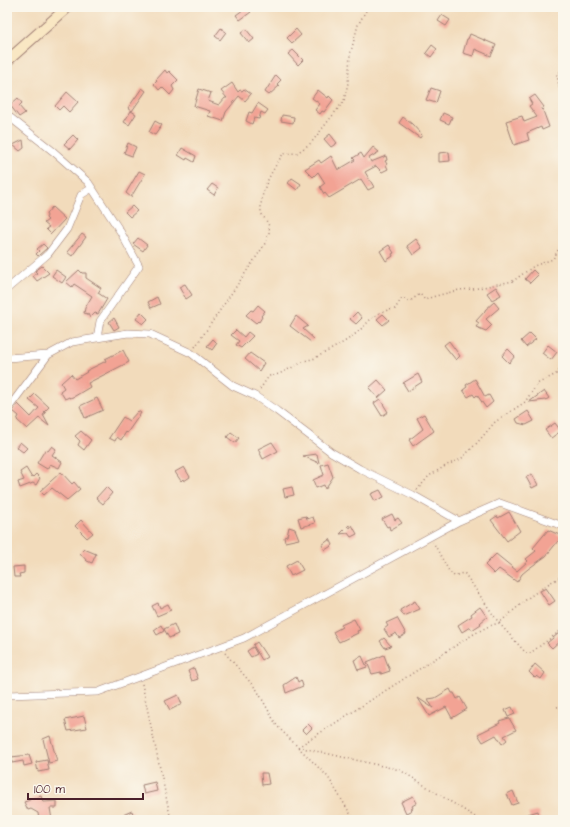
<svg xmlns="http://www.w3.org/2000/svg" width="570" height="827" viewBox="0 0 570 827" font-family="'Architects Daughter',sans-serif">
<rect width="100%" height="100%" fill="#fbf7ec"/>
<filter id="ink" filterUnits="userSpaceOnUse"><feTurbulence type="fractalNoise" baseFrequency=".025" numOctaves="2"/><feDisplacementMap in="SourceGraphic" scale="8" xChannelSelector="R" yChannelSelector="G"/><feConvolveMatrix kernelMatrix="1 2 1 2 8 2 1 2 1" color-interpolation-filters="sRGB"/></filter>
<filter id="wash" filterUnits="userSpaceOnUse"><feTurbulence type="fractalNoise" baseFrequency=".012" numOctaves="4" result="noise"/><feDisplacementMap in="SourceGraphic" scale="16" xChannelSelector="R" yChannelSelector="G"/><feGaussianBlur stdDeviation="0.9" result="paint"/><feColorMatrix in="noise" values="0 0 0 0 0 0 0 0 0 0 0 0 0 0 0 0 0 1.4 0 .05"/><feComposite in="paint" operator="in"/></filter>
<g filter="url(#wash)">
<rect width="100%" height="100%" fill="#f2dbbb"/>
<g id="blocks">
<!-- building -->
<path fill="#f2a394" d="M247,7l4,5 -11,8 -4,-5z
M442,15l8,5 -4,6 -8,-5z
M221,28l5,4 -6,8 -5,-4z
M246,29l8,10 -5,4 -8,-10z
M296,29l5,6 -9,8 -5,-5z
M470,34l26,11 -5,11 -16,-7 -2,7 -10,-3 4,-14h1z
M432,45l5,4 -6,8 -5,-4z
M293,50l10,10 -5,5 -10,-11z
M165,70l2,3 2,-2 9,9 -6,6 2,4 -4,5 -8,-8 -3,3 -5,-6 3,-3 -1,-1z
M276,75l5,5 -4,4 2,2 -10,9 -4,-3z
M232,83l6,9 2,-2 2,1 2,-2 7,5 -6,7 -6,-5 -13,16 -3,9 -15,-5 2,-5 -16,-5 5,-17 12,4 -3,8 11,4 6,-7h2l-6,-7z
M142,88l4,3 -14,20 -4,-3z
M431,88l9,3 -4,12 -10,-3z
M318,90l10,8 1,-2 4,4 -9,12 -2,-1 -2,3 -5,-4 5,-6 -8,-6z
M67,92l11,10 -9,10 -6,-6 -4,4 -4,-4z
M535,95l9,12 -2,1 7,19 -7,3 -1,-3 -14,6 2,7 -15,5 -8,-24 16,-5 2,6 13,-5 -8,-11 3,-2 -3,-5z
M18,98l4,5 -3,3 6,7 -6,4 -9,-12z
M258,103l10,7 -3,4 -4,-2 -2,7 -5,-1 -2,6 -6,-3 3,-9 3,1z
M131,111l5,3 -7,11 -5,-3z
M443,113l9,4 -3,7 -9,-4z
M282,115l12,2 -1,6 -12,-2z
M403,117l9,7 10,11 -2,3 -21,-15z
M155,121l7,4 -7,10 -6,-3z
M330,134l7,9 -6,4 -7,-8z
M73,135l5,5 -8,9 -6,-5z
M23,140l1,8 -4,3 -7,-6z
M128,143l8,4 -4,9 -8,-3z
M373,147l6,5 -10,6 2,4 15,-6 1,4 -2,1 2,3 -1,1 2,4 -6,3 -6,-6 -11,6 9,15 -6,3 -7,-11 -32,19 -4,-5 -1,1 -4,-7 5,-4 -7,-11 -5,5 -8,-8 14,-9 2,3 10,-7 7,14 17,-10 -2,-2 8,-5 3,5z
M182,148l14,8 -2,6 -7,-4 -1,2 -8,-5z
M449,152l1,9 -11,1v-9z
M139,171l6,3 -14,23 -5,-4z
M292,178l9,6 -4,6 -9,-7z
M212,184l6,4 -4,7 -7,-5z
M132,206l5,5 -7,6 -5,-5z
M52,207l13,12 -14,15 -5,-5 3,-2 -5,-4 4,-3 -2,-2 1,-2 -1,-2z
M82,234l4,3 -14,19 -5,-4z
M138,238l9,7 -4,6 -10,-7z
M416,239l6,9 -9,7 -6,-9z
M43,244l4,4 -9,8 -2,-2 3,-3 -2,-2z
M389,245l5,8 -2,1 1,2 -7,5 -6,-10z
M42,266l7,7 -12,8 -4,-5 4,-3 -2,-2z
M56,270l10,7 -4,6 -10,-7z
M79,270l3,3h4v5l15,10 -3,5 9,6 -9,15 -3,-1 -5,5 -2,-4 -4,-1 1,-5 7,-12 -18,-12 -2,3 -6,-5z
M533,270l5,5 -8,8 -5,-4z
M185,284l7,11 -6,4 -7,-12z
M496,287l5,8 -9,5 -5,-7z
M157,297l3,7 -9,4 -3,-6z
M494,302l5,6 -13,11 6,6 -6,6 -10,-4 3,-4 -3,-2 9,-10v-1z
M258,305l7,6 -4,5 1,1 -3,5 -1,-1 -2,2 -10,-8 5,-5 2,1z
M141,312l7,7 -5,5 -7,-5z
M357,312l5,6 -6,6 -6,-5z
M383,314l6,6 -6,5 -6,-6z
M296,316l12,10 -5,3 11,10 -3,3 -21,-16z
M114,318l5,9 -5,3 -5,-8z
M236,330l8,7 4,-5 5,4 -12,12 -5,-3 3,-4 -8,-6z
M530,333l6,6 -10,8 -5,-6z
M213,339l4,4 -5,7 -5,-4z
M449,341l11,15 -4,4 -12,-15z
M548,345l9,7 -6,8 -9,-7z
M508,349l7,7 -6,7 -7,-7z
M123,350l6,12 -41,21 2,4 -15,9 -5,2 -1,-1 -4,2 -5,-8 4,-3 -3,-5 10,-9 4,5 12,-7 -1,-1 20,-10 -1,-2z
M250,353l14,10 -5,8 -14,-12z
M418,374l4,8 -14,9 -5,-8z
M475,379l10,18 4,-2 4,7 -7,6 -9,-13 -2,2 -2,-3 -5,3 -5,-7 4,-3 -1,-2z
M378,380l9,10 -9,8 -9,-10z
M544,391l5,7 -3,2 -17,2z
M35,394l14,13 -5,5 2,1 -3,2 6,11 -10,-8 -12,11 -10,-9 2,-4 -6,-5 5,-7 13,13 8,-9 -10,-8z
M97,398l6,12 -18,8 -5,-12z
M380,399l8,13 -6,4 -8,-13z
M138,411l3,2 -14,20 -1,-1 -5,8 -4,-3 -2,4 -6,-3 14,-21 6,4z
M528,411l6,10 -8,4 -8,-2 -2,-4z
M424,414l10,17 -21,15 -4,-6 14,-11 -6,-11z
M555,423l6,8 -10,7 -6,-8z
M81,431l10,9 -7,10 -6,-5 2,-4 -5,-5z
M231,432l8,6 -4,5 -8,-6z
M20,442l7,6 -4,4 -7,-5z
M272,442l6,9 -15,8 -5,-10z
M52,446l4,3 -4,6 10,7 -3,6 -9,-4 -3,5 -10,-6 8,-13 3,1z
M317,454l2,9 -16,-7z
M328,463l5,14 -8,12 -1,-4 -8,3 -3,-8 11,-5 -3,-10z
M184,467l6,10 -6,4 -1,-2 -2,2 -6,-9z
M26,468l6,10 4,-4 4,4 -4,7 -3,-2 -13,5 -2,-6 6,-2 -4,-8z
M61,472l11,12 2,-2 6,7 -13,11 -15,-12 -8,7 -4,-4z
M532,474l6,11 -6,3 -6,-11z
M106,487l6,6 -9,11 -7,-6z
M292,487l2,8 -9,2 -2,-8z
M380,490l4,7 -9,4 -4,-7z
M509,512l11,19 -13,10 -16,-21 6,-4 1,2z
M392,514l3,6 3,-2 4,5 -12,7 -1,-4 -2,1 -5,-8z
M306,516l1,3 6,-2 2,6 -14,4 -3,-9z
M81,520l12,13 -6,5 -12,-12z
M349,525l1,3 2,-3 5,9 -6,3 -3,-4 -8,1z
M289,527l6,2 4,10 -14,3 -1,-5 3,-1z
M548,530l14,6 -16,20 -18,13 -6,5 -5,8 -18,-13 -5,5 -9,-9 11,-11 21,17 11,-10 -2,-2 10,-8 -3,-3z
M330,539l3,6 -8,5 -3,-5z
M84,549l12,5 -4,9 -5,-2 -7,-8z
M297,560l6,10 -12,6 -5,-10z
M24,566v7l-5,1 1,3h-6l-1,-10z
M546,588l9,13 -6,4 -9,-14z
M415,601l5,8 -16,7 -4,-6z
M158,603l2,5 8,-4 3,6 -14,6 -5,-10z
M480,607l7,10 -7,6 1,1 -9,6 -2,-3 -8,5 -4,-7 14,-9 -1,-2z
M397,618l9,16 -7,4 -3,-5 -7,4 -5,-8 4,-3 -2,-3z
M354,619l6,11 -3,1 1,2 -19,9 -6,-10 9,-5 -1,-2z
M174,624l4,10 -9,4 -5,-9z
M161,625l3,6 -7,4 -3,-5z
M559,633l4,5 -11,10 -5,-5z
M384,638l7,8 -6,2 -5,-7z
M257,642l10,15 -5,3 -9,-15z
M253,647l4,7 -6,3 -4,-6z
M384,655l6,16 -9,3v-2l-9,2 -5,-12z
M362,656l5,11 -9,3 -4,-10z
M535,664l10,9 -4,6 -4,-3 -2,2 -6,-6z
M194,668l4,11 -6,2 -4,-10z
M296,677l2,5 3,-2 2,6 -17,7 -2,-8z
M450,689l2,4h2l3,6 3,-2 7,12 -15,9 -6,-11 -17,9 -11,-18 15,10 -5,-9 7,-1z
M178,695l4,9 -12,6 -5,-9z
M512,707l3,7 -7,3 -3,-7z
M84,716l3,12 -19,3 -3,-11z
M509,718l7,12 -12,6 3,4 -5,4 -6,-9 -13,7 -5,-8 22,-11 -1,-2z
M308,724l4,4 -6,6 -4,-4z
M50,736l7,25 -8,2 -6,-24z
M29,755l3,9 -8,2 -1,-5 -11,2 -1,-6z
M47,760l2,10 -11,2 -2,-10z
M261,773h6l2,11 -7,1z
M155,782l2,9 -13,3 -2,-9z
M513,791l5,12 -6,2 -5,-11z
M41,796l2,6 14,-1v7h-7l2,12h-13l-1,-7 -7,-4 -3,1 -4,-8z
M413,796l4,7 -5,3 1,2 -2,1 1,1 -6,3 -5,-11z
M132,811l3,9h-24z
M538,811l2,9h-9l-3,-6z"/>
</g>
</g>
<g filter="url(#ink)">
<use href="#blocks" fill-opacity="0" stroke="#9e7d73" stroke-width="1"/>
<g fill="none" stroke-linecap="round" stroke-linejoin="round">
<!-- street casing -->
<g stroke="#9e7d73" stroke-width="8">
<path id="street" d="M7,115l47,37 34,30 32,49 19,35 -39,55 -3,17
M7,289l41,-35 19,-25 14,-34 11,-7
M7,358l41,-3 24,-13 56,-9 22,1 41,19 42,33 22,10 22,15 54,41 29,17 53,26 46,26 -215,117 -146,54 -91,3
M7,410l41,-55
M459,521l41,-18 63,23"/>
</g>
<!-- secondary casing -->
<g stroke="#9e7d73" stroke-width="12">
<path id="secondary" d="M7,61l61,-54"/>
</g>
<!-- path -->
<path stroke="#9e7d73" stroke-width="1.5" stroke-dasharray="1 3" stroke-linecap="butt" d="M563,69l-6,6 3,17 3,7
M560,247l3,-12
M195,347l66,-97c5,-8 12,-19 6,-28 -2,-4 -6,-7 -6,-11 -1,-21 11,-40 22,-57l14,-1 14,-10 33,-42 4,-18 2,-28 8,-30 10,-18
M260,389l9,-13 10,-2 28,-14 6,-1c13,-7 28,-14 41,-24 16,-12 18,-24 41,-26l7,-11 8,3 10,-7 5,6 7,-3 27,-7 14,-1 40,-8 21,-15 19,-7 7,-12 3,-1
M417,490l12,-14 18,-11 14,-6 16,-16 18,-21 30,-20 12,-18 19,-10 7,-8
M563,576l-12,6 -23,16 -29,25 26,29 4,2 34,-25
M225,653l32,37 20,36 51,51 26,43
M142,684l29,136
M557,707l6,-1
M298,747l174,-112 17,-9 10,-3 -34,-49 -2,-1 -9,3 -5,-5 -16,-29
M298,747l102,23 80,50"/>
<!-- street -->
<use href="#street" stroke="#fff" stroke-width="7"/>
<!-- secondary -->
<use href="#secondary" stroke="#f9e7c3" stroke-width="10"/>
</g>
</g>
<!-- margin -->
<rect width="570" height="827" fill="none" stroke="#fbf7ec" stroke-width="24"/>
<!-- scale -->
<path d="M28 793v6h115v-6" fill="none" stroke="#4a1f2b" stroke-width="2"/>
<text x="34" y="793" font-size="12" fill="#4a1f2b" stroke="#fbf7ec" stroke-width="3" paint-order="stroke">100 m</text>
</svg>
